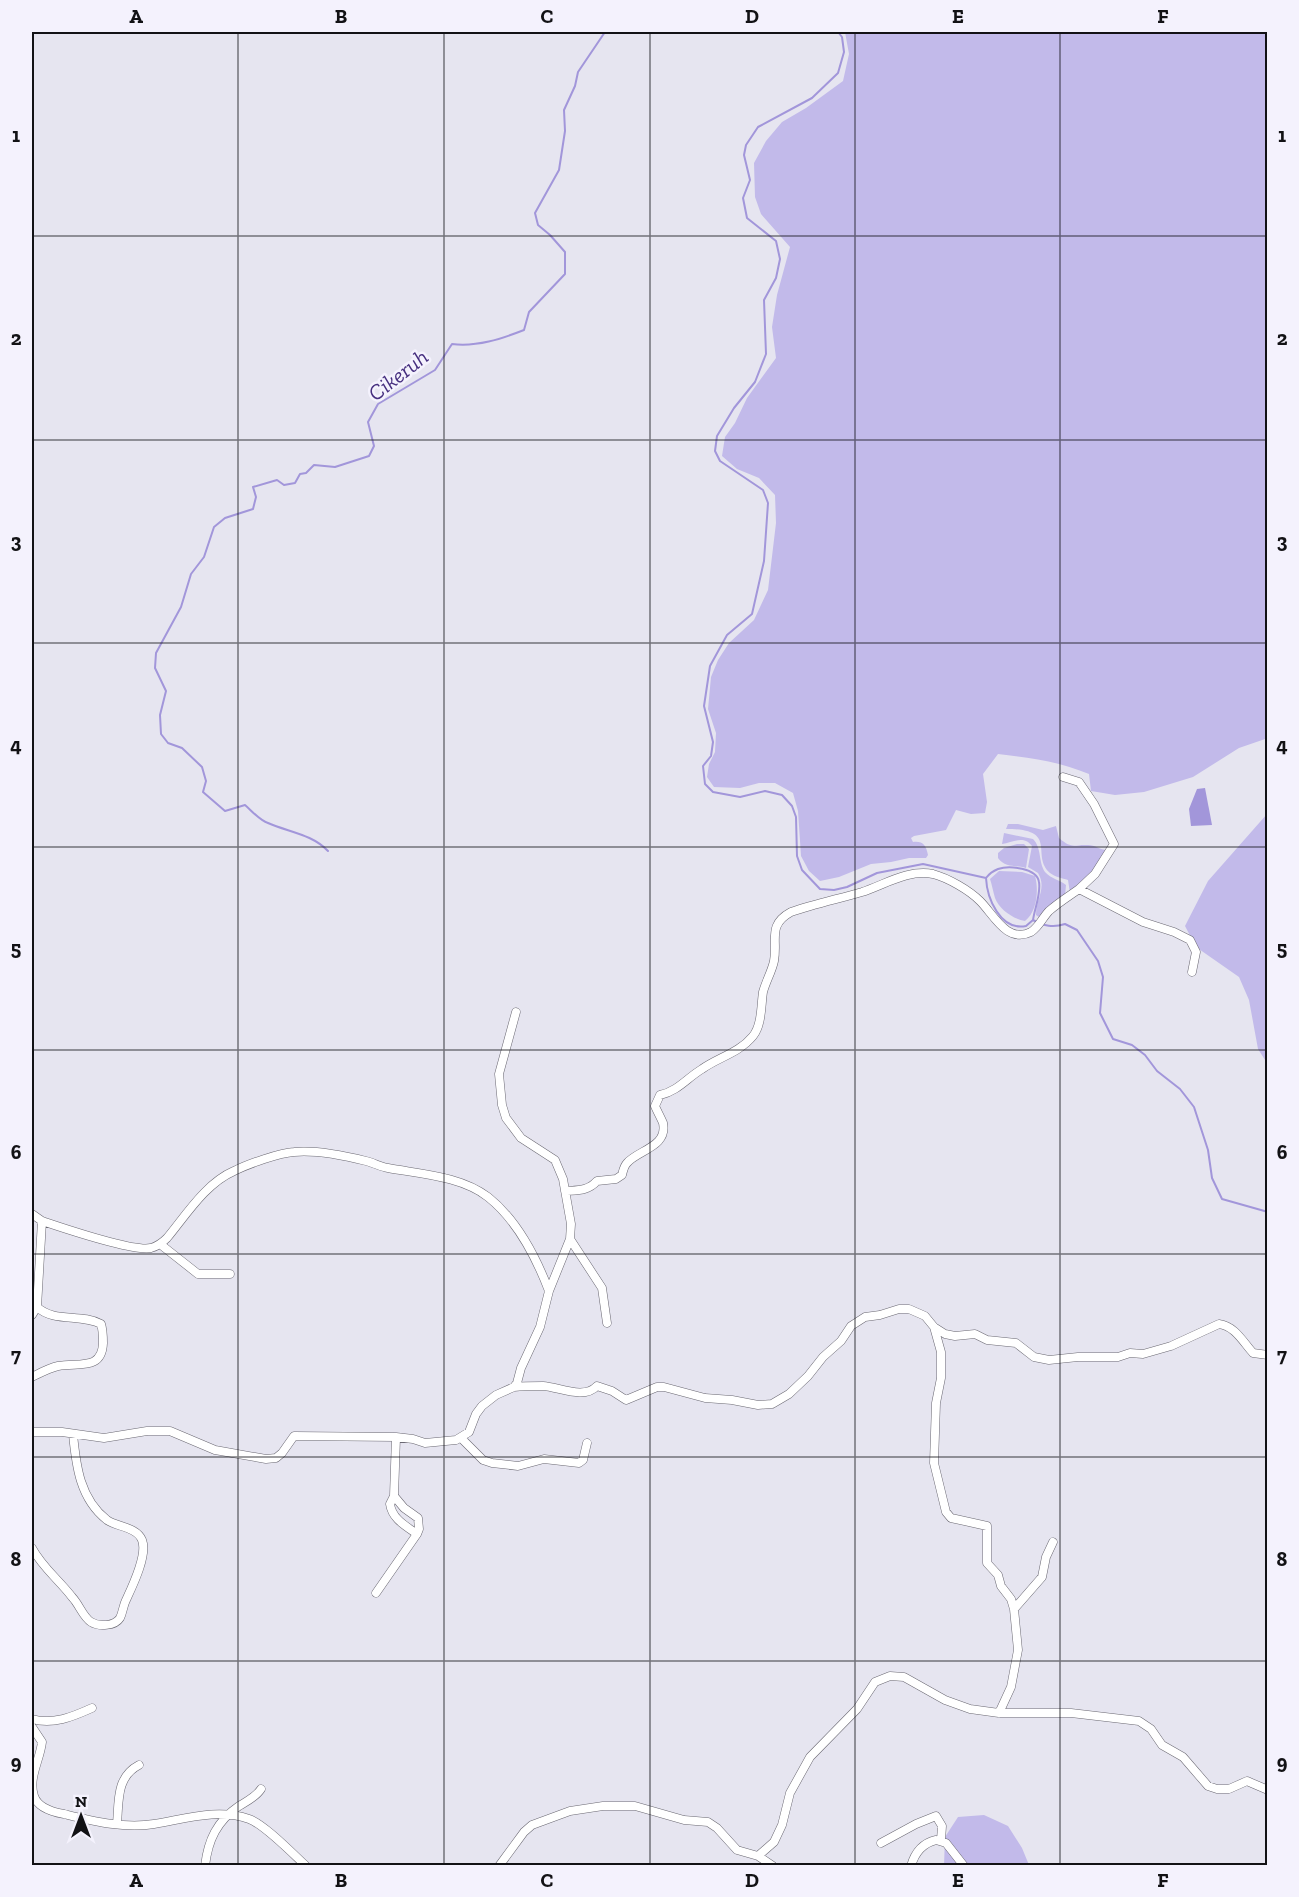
<svg xmlns="http://www.w3.org/2000/svg" width="1299" height="1897" viewBox="0 0 1299 1897" font-family="'Zilla Slab',serif">
<rect width="100%" height="100%" fill="#e6e5f0"/>
<!-- green -->
<path fill="#c2baea" d="M845,32h422l1,706 -29,10 -46,29 -49,15 -29,3 -24,-4 -2,-17c-32,-13 -57,-16 -91,-20l-15,20 4,28 -2,11 -14,1 -15,-4 -10,20 -32,6 -3,2 2,4c10,-1 13,3 15,13l-2,3h-17l-18,4 -20,2 -32,13 -19,4 -11,-10 -8,-15 -3,-45 -5,-18 -18,-10h-16l-19,5 -26,-1 -7,-10 2,-13 6,-12 1,-19 -8,-24 3,-32 7,-17 11,-17 25,-23 14,-30 8,-67 -1,-28 -16,-17 -22,-9 -15,-13 3,-19 10,-14 12,-25 29,-40 -4,-31 5,-32 13,-48 -29,-33 -6,-17 -1,-34 12,-22 16,-19 24,-14 37,-27 6,-27z
M1267,814v249l-9,-14 -9,-49 -10,-23 -43,-30 -11,-21 23,-45z
M1008,824h10l25,6 13,-4 3,12c14,12 15,6 29,7 7,0 12,5 19,5l-20,29 -17,14 -2,-13c-6,-2 -13,-3 -18,-7 -20,-18 10,-44 -44,-44z
M1004,833l29,6c9,9 5,22 12,33 6,7 15,8 21,13l-1,11 -25,22 -4,-3c0,-16 11,-27 2,-42l-10,-6 4,-21c-8,-11 -19,-4 -30,-2z
M1017,844h7l5,5 -3,19c-10,-3 -21,0 -28,-10v-5l6,-5z
M999,871l23,1 13,4c4,14 2,36 -10,45 -12,-2 -26,-12 -30,-23 -2,-7 -3,-13 -5,-19z
M984,1815l24,11 14,22 7,17 -85,1 1,-29 13,-20z"/>
<!-- water -->
<path fill="#a296da" d="M1205,788l7,37 -21,1 -2,-17 8,-20z"/>
<g fill="none" stroke-linecap="round" stroke-linejoin="round">
<!-- stream -->
<path stroke="#a296da" stroke-width="2" d="M838,32l4,5 2,15 -6,21 -26,25 -54,29 -12,18 -2,10 6,25 -7,18 4,20 29,23 4,18 -4,19 -12,22 2,54 -11,28 -21,26 -17,28 -2,15 5,10 43,29 5,13 -4,58 -12,53 -25,21 -17,31 -6,40 9,36 -2,14 -8,10 2,18 8,8 27,5 25,-6 17,4 10,11 4,11 1,39 5,14 18,19 14,1 13,-3 30,-14 46,-9 63,14c1,20 14,53 40,48l7,-6c11,6 20,8 32,4l12,6 21,31 5,16 -3,36 13,26 19,6 13,10 12,16 23,18 14,18 14,43 4,28 10,21 46,13
M328,851c-16,-17 -40,-19 -60,-28 -9,-3 -16,-12 -23,-18l-20,6 -22,-19 3,-11 -4,-14 -20,-19 -14,-5 -7,-9 -1,-19 6,-24 -11,-23 1,-15 25,-46 10,-33 13,-17 10,-30 11,-9 28,-9 3,-12 -3,-10 24,-7 7,5 11,-2 5,-9 6,-1 8,-8 21,2 34,-11 5,-10 -6,-24 10,-18 57,-34 17,-26c25,3 49,-5 72,-14l5,-18 36,-38v-22l-15,-17 -12,-10 -3,-12 24,-43 6,-39 -1,-21 11,-24 3,-14 27,-40
M986,878c3,-4 7,-7 12,-9 11,-4 39,-1 41,13 2,12 -4,25 -6,38"/>
<!-- minor casing -->
<g stroke="#6a6872" stroke-width="9">
<path id="minor" d="M1063,777l16,5 15,22 20,40 -19,30 -16,15
M565,1191c13,-1 23,0 32,-10l19,-2 6,-4c1,-4 2,-9 5,-12 11,-13 41,-16 36,-40 -2,-5 -6,-12 -8,-17l5,-11c18,-4 27,-17 42,-26 17,-12 37,-16 51,-33 9,-11 8,-31 10,-44 3,-11 9,-21 11,-31 4,-21 -7,-36 17,-49 23,-8 47,-13 71,-20 22,-7 46,-23 71,-18 15,4 36,16 47,27 14,14 27,43 51,31 8,-5 12,-15 18,-21 9,-8 20,-15 30,-22l64,33 31,10 16,8 6,12 -4,20
M32,1214l10,7c21,7 91,31 109,27 7,-2 11,-5 16,-10 19,-23 39,-55 67,-67 14,-7 45,-18 60,-19 21,-2 52,4 72,9 8,2 15,6 22,7 32,6 73,8 100,29 29,23 48,60 61,94
M570,1239l32,49 5,35
M160,1244l38,30h32
M32,1315l5,-8 5,-86
M934,1327l7,25v26l-5,25 -2,60 12,49 5,6 36,8v37l11,12 3,11 10,13 3,10 4,41 -7,37 -12,26
M32,1377c8,-4 17,-9 26,-11 20,-4 44,5 45,-23 0,-7 0,-13 -2,-19 -20,-11 -47,-1 -64,-17
M514,1387c10,-1 19,-1 29,-1 16,1 41,14 54,0l15,5 14,9 31,-13h7l41,11 27,2 26,5 14,-1 17,-10 19,-18 15,-19 18,-16 10,-15 14,-9 15,-2 19,-6h10l16,7 9,11 11,7 10,2 20,-2 12,6 29,3 18,14 15,3 29,-3h40l12,-4 13,1 28,-8 48,-22c16,2 24,18 34,29l15,2
M32,1432h30l42,6 43,-7h23l45,19 51,9 10,-1 6,-5 12,-17 102,1 17,2 12,4 31,-3 13,-8 7,-18 6,-8 14,-11 18,-8 3,-4 4,-15 19,-41 9,-36 21,-52 1,-15 -8,-45 -8,-19 -34,-22 -15,-20 -4,-13 -3,-31 17,-62
M461,1438l22,22 9,3 26,3 26,-7 35,4 4,-3 4,-17
M394,1496l-4,8c2,15 16,22 27,30
M32,1548c10,19 27,32 40,49 7,7 11,20 19,25 8,5 24,4 29,-4 3,-6 3,-12 6,-18 6,-13 22,-45 16,-60 -5,-13 -25,-13 -35,-20 -27,-21 -31,-54 -34,-86
M376,1593l41,-59 2,-5 -1,-11 -14,-10 -10,-12 2,-59
M1014,1609l28,-32 4,-20 7,-15
M32,1719c21,6 40,-2 60,-11
M32,1727l10,15c-2,18 -14,36 -8,54 4,12 18,16 30,18 29,7 60,15 90,10 31,-5 64,-16 95,-5 15,5 44,35 57,47
M117,1824c2,-23 -1,-47 22,-59
M881,1843l35,-19 20,-8 6,10 -1,14
M758,1856l15,10
M205,1866c3,-26 12,-45 34,-60 8,-5 17,-9 22,-17
M499,1866l25,-34 8,-7 38,-14 33,-5h32l49,14 24,2 9,6 20,22 21,6 16,-14 8,-17 8,-32 20,-36 47,-48 18,-27 15,-6 14,1 41,23 25,9 29,4h72l68,8 12,8 11,16 21,12 25,29 9,3h12l18,-8 21,9
M911,1866c4,-14 12,-23 25,-26l10,3 18,23"/>
</g>
<!-- minor -->
<use href="#minor" stroke="#fff" stroke-width="8"/>
</g>
<!-- grid -->
<path fill="none" stroke="#121215" stroke-width="1.5" stroke-opacity="0.55" d="M238,32v1834M444,32v1834M650,32v1834M855,32v1834M1060,32v1834M32,236h1236M32,440h1236M32,643h1236M32,847h1236M32,1050h1236M32,1254h1236M32,1457h1236M32,1661h1236"/>
<g text-anchor="middle" dominant-baseline="central" stroke-width="5" stroke-linejoin="round" paint-order="stroke">
<!-- water labels -->
<g font-size="22" font-style="italic" fill="#462f7f" stroke="#f4f2fd">
<text transform="translate(398 375) rotate(-38)">Cikeruh</text>
</g>
</g>
<!-- border -->
<rect width="1299" height="1897" fill="none" stroke="#f4f2fd" stroke-width="66"/>
<!-- north arrow -->
<g transform="translate(81 1816)" stroke="#f4f2fd" stroke-width="4.5" paint-order="stroke">
<path d="M0-4.5L10 22L0 15L-10 22Z" fill="#121215"/>
<text y="-9" font-size="16" font-weight="bold" text-anchor="middle" fill="#121215">N</text>
</g>
<rect x="33" y="33" width="1233" height="1831" fill="none" stroke="#121215" stroke-width="2"/>
<g font-size="20" text-anchor="middle" font-weight="bold" fill="#121215">
<text x="136" y="23">A</text>
<text x="341" y="23">B</text>
<text x="547" y="23">C</text>
<text x="752" y="23">D</text>
<text x="958" y="23">E</text>
<text x="1163" y="23">F</text>
<text x="16" y="142">1</text>
<text x="1282" y="142">1</text>
<text x="16" y="345">2</text>
<text x="1282" y="345">2</text>
<text x="16" y="548">3</text>
<text x="1282" y="548">3</text>
<text x="16" y="752">4</text>
<text x="1282" y="752">4</text>
<text x="16" y="955">5</text>
<text x="1282" y="955">5</text>
<text x="16" y="1159">6</text>
<text x="1282" y="1159">6</text>
<text x="16" y="1362">7</text>
<text x="1282" y="1362">7</text>
<text x="16" y="1566">8</text>
<text x="1282" y="1566">8</text>
<text x="16" y="1769">9</text>
<text x="1282" y="1769">9</text>
<text x="136" y="1887">A</text>
<text x="341" y="1887">B</text>
<text x="547" y="1887">C</text>
<text x="752" y="1887">D</text>
<text x="958" y="1887">E</text>
<text x="1163" y="1887">F</text>
</g>
</svg>
